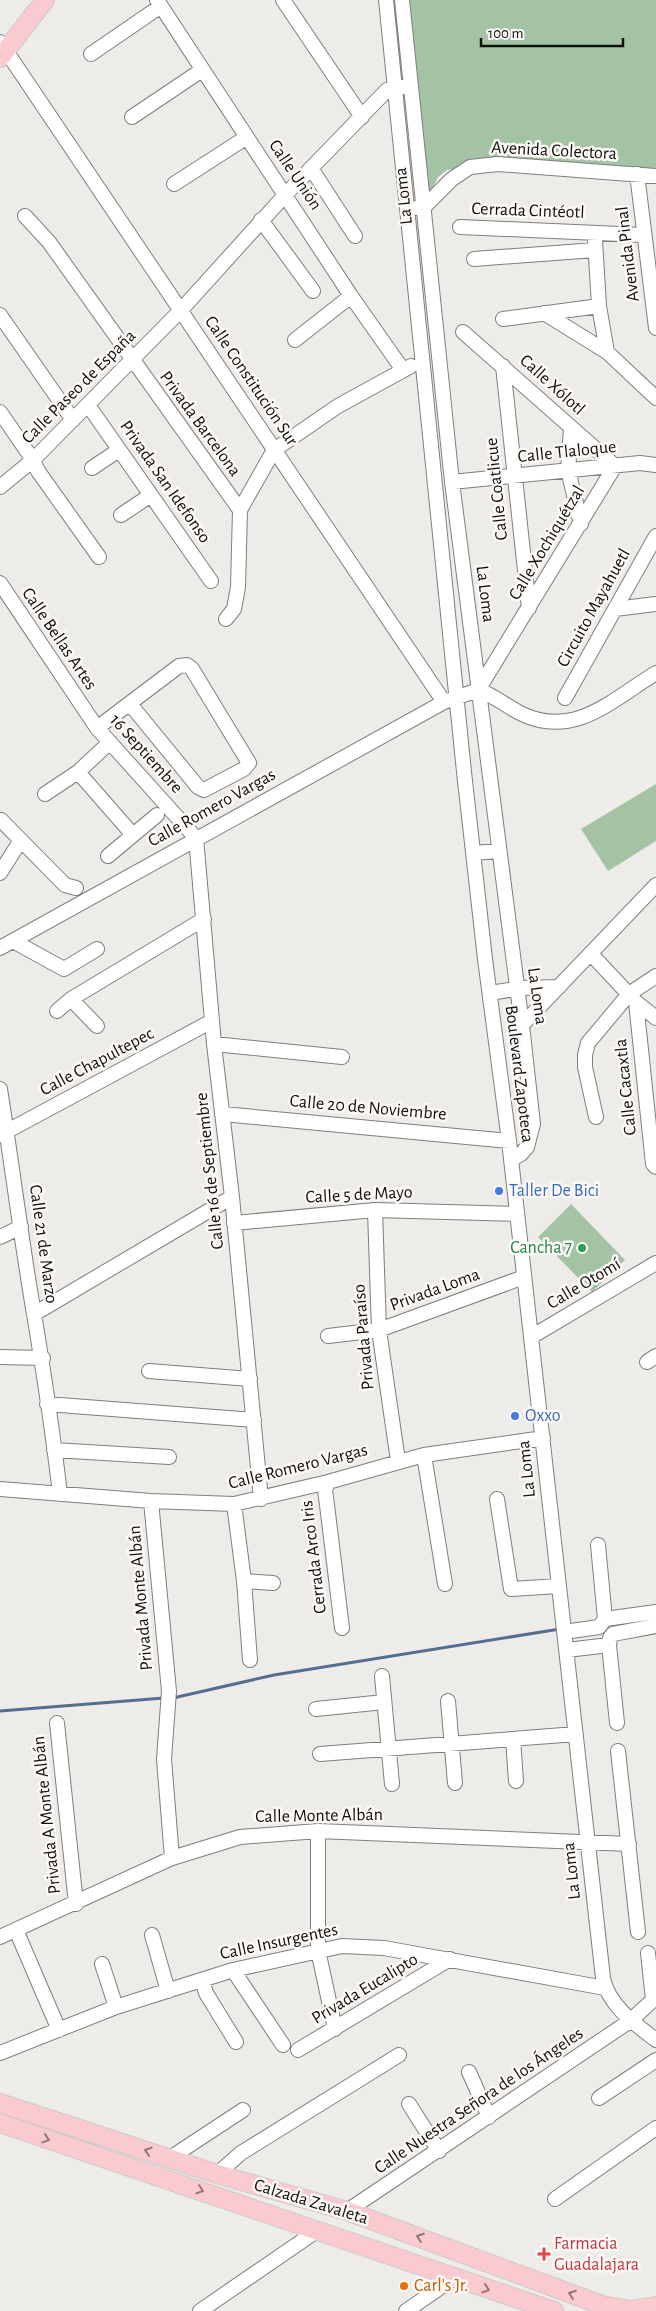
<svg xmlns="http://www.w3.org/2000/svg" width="656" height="2311" viewBox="0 0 656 2311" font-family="'Alegreya Sans',sans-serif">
<rect width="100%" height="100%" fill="#eeece9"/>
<!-- green -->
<path fill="#a3c3a4" d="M401,0h255v174l-158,-10 -51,6 -9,7 -14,29z
M656,784v57l-48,30 -27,-42z
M571,1204l54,56 -33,32 -54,-55z"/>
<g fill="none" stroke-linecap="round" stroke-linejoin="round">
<!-- stream -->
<path stroke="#546e8f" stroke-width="3" d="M173,1698l101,-23 286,-46
M0,1711l164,-13"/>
<!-- minor casing -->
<g stroke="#817e7c" stroke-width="16">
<path id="minor" d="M157,0l194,296 52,74
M283,0l79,117
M386,0l78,772 21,187 24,182 94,837c5,27 33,47 53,62
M402,0l50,482 70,543 11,99 -6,23 -6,7 -10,6
M0,42l444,660 34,-12
M91,54l70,-48
M132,117l70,-47
M311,168l44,68
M637,174l19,154
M174,184l73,-47
M417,208l9,-3 26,-26 18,-12 28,-3 158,12
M25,216l24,26 191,268
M261,220l52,71
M460,227l183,8
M595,240l4,66 8,46
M474,259l121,-9
M544,313l63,39 49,46
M0,315l73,105
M503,319l96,-13
M463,332l152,134 -137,224
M295,340l56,-44
M503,366l26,242
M88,405l123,176
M0,412l33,48 5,11 61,86
M571,429l-3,41 13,54
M92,468l27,-18
M452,482l188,-19 16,2
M0,487l33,-27 148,-150 105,-116 101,-104 16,-3
M121,515l30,-20
M0,583l97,145 99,110
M615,609l41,-5
M226,619l8,-10 4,-22 2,-77 34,-60 64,-44 73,-40
M478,690c16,5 29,17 44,24 53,25 91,-15 134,-41
M565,698l91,-162
M97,728l82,-62 8,-1 5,4 57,94 -5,6 -40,21 -6,-3 -68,-83
M78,772l55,63
M45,794l33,-22 32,-30
M1,820l64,65 11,3
M196,838l18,206 18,153 29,302
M473,853l26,-2
M108,856l49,-41
M0,873l21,-33
M13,941l51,28 33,-20
M0,948l444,-246
M591,954l45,48 20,16
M490,993l31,-5 38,-1
M71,999l26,27
M636,1002l17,162 3,3
M57,1011l14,-12 133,-80
M522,1025l134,-140
M214,1044l128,13
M0,1089c12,75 21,150 34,225 10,60 19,120 26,180
M223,1114l286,27
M596,1117l-11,-50v-12l3,-12 41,-49 27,-18
M0,1135l212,-114
M375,1210l4,120 19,131
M234,1223l141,-13 141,4
M0,1237l21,-10
M34,1314l198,-117
M328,1336l51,-6 145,-53
M531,1337l125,-74
M0,1357l43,1
M647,1362l9,-6
M149,1371l101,8
M47,1404l207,16
M54,1450l115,7
M424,1455l21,129
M328,1482l-3,8 2,15 15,123
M0,1489l151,12 83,3 94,-22 96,-27 119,-17
M497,1499l14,90 48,-3
M151,1501l18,190 -5,68 8,99
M234,1504l10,77 29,2
M244,1581l6,79
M605,1619l51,-7
M564,1632l35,-5 6,-8 -7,-74
M609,1645l1,-7 3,-4 43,-8
M567,1650l42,-5 8,78
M382,1676l10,108
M448,1701l7,82
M316,1709l68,-7
M57,1723l19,181
M513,1739l3,42
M618,1751l20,181
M320,1754l256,-20
M318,1831v119l17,79
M16,1930l43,100
M152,1935l16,56
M0,1937l172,-79 68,-21 78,-6 311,13
M102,1964l14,43
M233,1970l50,75
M202,1980l4,13 30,49
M298,2050l152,-91
M0,2053l116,-46 117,-37 109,-24 42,2 221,40
M469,2072l20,45
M599,2098l57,-38
M409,2104l30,47
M170,2158l73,-48
M217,2174l24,-21 158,-98
M555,2199l101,-71
M347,2211l283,-190 23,-21 -5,-47
M200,2311l118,-81
M406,2311l48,-33"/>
</g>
<!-- major casing -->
<g stroke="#cbcaca" stroke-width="20">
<path id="major" d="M0,58l45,-58
M0,2103l217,71 130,37 271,100
M0,2123l554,188
M607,2306l24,4 25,-4"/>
</g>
<!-- minor -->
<use href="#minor" stroke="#fff" stroke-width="14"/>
<!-- major -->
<use href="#major" stroke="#facad1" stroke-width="18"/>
</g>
<!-- one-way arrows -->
<defs><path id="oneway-chevron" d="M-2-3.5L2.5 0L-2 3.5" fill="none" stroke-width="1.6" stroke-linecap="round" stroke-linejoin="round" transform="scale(1.25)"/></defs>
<g stroke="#91767a">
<use href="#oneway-chevron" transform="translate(46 2139) rotate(18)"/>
<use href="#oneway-chevron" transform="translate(148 2151) rotate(-162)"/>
<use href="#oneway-chevron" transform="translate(200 2190) rotate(19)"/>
<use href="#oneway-chevron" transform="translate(420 2237) rotate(-160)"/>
<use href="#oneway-chevron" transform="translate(486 2289) rotate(18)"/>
<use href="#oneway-chevron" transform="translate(572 2294) rotate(-160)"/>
</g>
<!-- markers -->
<g fill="#3f7fe0" stroke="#fcf9f6" stroke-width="2">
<circle cx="499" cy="1191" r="5"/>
<circle cx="515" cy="1416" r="5"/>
</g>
<circle fill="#2e9e5b" stroke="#fcf9f6" stroke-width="2" cx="582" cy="1248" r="5"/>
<path fill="#e0444e" stroke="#fcf9f6" stroke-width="2" d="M541.5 2246.5h5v5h5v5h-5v5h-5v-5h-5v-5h5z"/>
<circle fill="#e8710a" stroke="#fcf9f6" stroke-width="2" cx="404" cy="2286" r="5"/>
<g text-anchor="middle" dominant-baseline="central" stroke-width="5" stroke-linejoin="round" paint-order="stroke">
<!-- street labels -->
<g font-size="18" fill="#11100f" stroke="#fcf9f6">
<text transform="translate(554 151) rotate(3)">Avenida Colectora</text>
<text transform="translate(295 175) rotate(56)">Calle Unión</text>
<text transform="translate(404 196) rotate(-96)">La Loma</text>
<text transform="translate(528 211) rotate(2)">Cerrada Cintéotl</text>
<text transform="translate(628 254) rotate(-97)">Avenida Pinal</text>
<text transform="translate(251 381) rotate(56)">Calle Constitución Sur</text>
<text transform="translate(552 385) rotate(42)">Calle Xólotl</text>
<text transform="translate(79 387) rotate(-45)">Calle Paseo de España</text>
<text transform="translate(200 424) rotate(54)">Privada Barcelona</text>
<text transform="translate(567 452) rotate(-6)">Calle Tlaloque</text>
<text transform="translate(165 482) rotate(55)">Privada San Idefonso</text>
<text transform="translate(497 489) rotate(-96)">Calle Coatlicue</text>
<text transform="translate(547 543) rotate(-59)">Calle Xochiquétzal</text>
<text transform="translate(485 594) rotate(83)">La Loma</text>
<text transform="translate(594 608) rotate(-61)">Circuito Mayahuetl</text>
<text transform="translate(59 639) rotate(56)">Calle Bellas Artes</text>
<text transform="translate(146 754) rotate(48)">16 Septiembre</text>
<text transform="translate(212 808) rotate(-29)">Calle Romero Vargas</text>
<text transform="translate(537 996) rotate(82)">La Loma</text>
<text transform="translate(97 1062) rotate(-28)">Calle Chapultepec</text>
<text transform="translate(519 1074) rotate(83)">Boulevard Zapoteca</text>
<text transform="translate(626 1087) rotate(-96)">Calle Cacaxtla</text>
<text transform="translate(368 1108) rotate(5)">Calle 20 de Noviembre</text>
<text transform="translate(210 1171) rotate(-96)">Calle 16 de Septiembre</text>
<text transform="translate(359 1195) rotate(-3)">Calle 5 de Mayo</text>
<text transform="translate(43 1244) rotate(82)">Calle 21 de Marzo</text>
<text transform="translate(584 1284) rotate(-31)">Calle Otomí</text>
<text transform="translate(435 1290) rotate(-20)">Privada Loma</text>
<text transform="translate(364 1337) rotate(-95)">Privada Paraíso</text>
<text transform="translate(298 1467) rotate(-14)">Calle Romero Vargas</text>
<text transform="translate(527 1469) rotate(-96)">La Loma</text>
<text transform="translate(314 1557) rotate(-97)">Cerrada Arco Iris</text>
<text transform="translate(141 1598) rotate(-95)">Privada Monte Albán</text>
<text transform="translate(47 1815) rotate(-96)">Privada A Monte Albán</text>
<text transform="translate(319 1816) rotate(-1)">Calle Monte Albán</text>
<text transform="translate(572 1871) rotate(-96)">La Loma</text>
<text transform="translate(279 1942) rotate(-12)">Calle Insurgentes</text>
<text transform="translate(365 1989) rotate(-31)">Privada Eucalipto</text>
<text transform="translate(479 2101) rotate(-34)">Calle Nuestra Señora de los Ángeles</text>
<text transform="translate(311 2202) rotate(17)">Calzada Zavaleta</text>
</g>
<!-- shop labels -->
<g font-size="18" fill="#366cbe" stroke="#fcf9f6" text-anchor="start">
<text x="509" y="1191">Taller De Bici</text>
<text x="525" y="1416">Oxxo</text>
</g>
<!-- leisure labels -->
<g font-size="18" fill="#27864d" stroke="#fcf9f6" text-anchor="end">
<text x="572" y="1248">Cancha 7</text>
</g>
<!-- health labels -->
<g font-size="18" fill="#be3a42" stroke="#fcf9f6" text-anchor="start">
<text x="554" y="2244">Farmacia<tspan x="554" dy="21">Guadalajara</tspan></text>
</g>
<!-- food labels -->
<g font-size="18" fill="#c56008" stroke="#fcf9f6" text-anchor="start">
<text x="414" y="2286">Carl's Jr.</text>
</g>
</g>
<!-- scale -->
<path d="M481 38v8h142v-8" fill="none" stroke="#11100f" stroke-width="2.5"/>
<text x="488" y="38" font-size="15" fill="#11100f" stroke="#fcf9f6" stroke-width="4" paint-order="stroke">100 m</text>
</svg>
